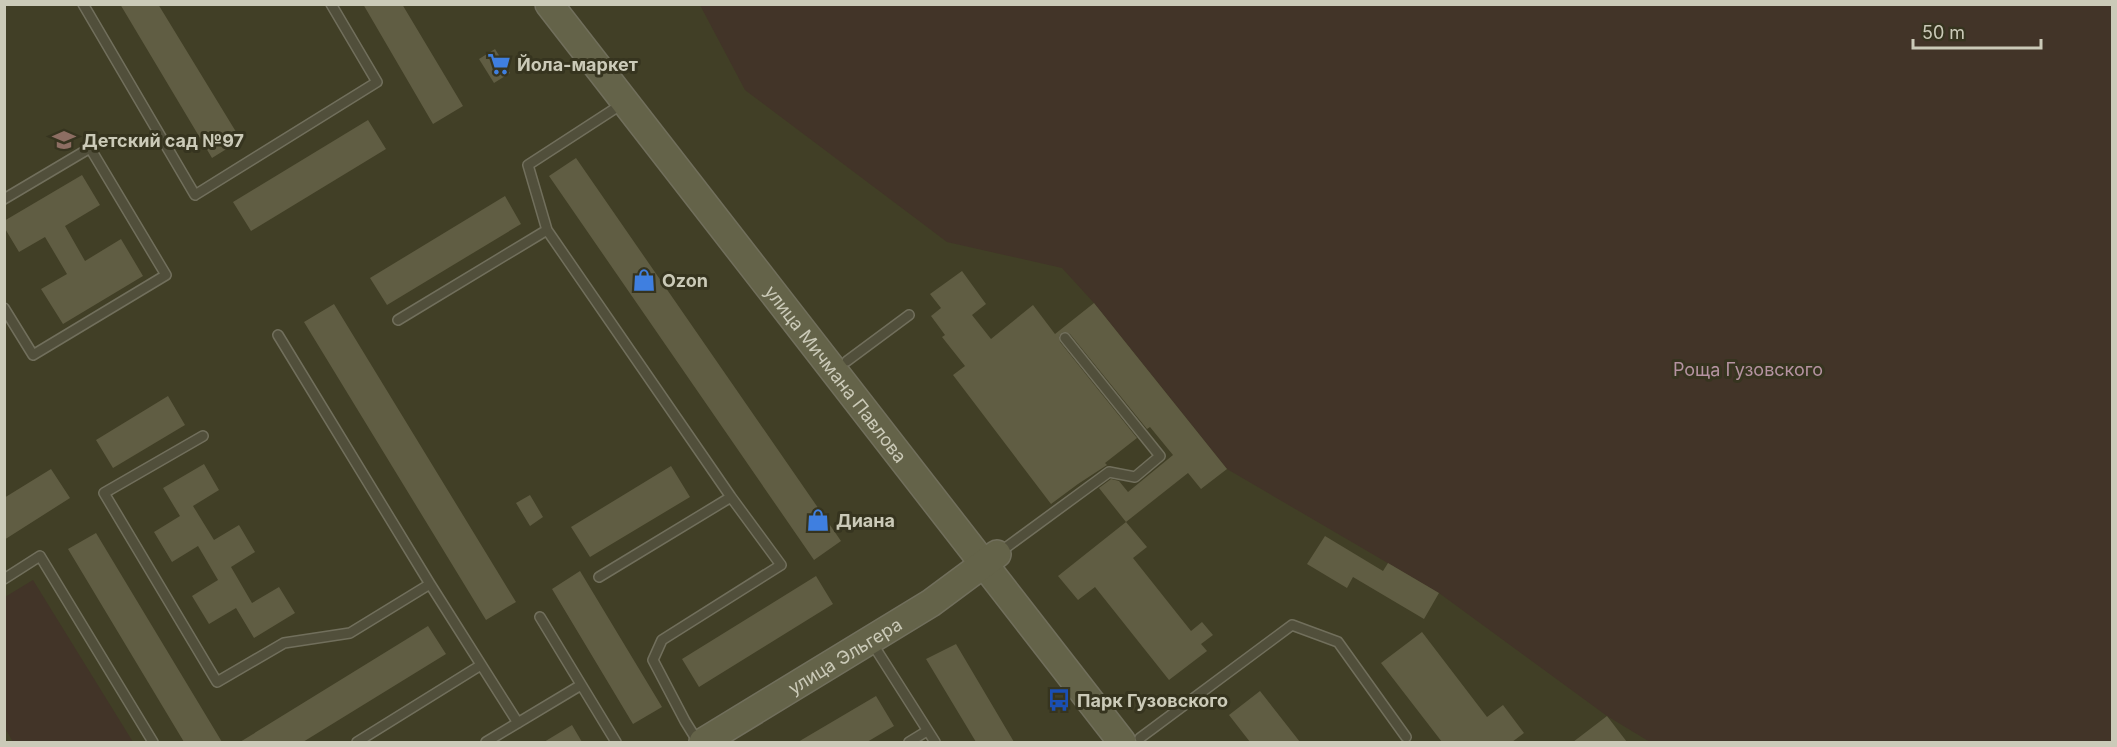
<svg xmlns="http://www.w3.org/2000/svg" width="2117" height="747" viewBox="0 0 2117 747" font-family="Inter,sans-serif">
<rect width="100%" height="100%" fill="#413f26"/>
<!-- green -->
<path fill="#423428" d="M700,5h1412v737h-462l-43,-26 -168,-123 -212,-124 -133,-166 -32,-35 -115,-26 -202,-152z
M33,580l100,162h-120l-8,-14v-131z"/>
<!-- building -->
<path fill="#605d43" d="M120,4h38l83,136 -29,18z
M363,4h39l61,102 -30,18z
M495,49l15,24 -16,10 -15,-24z
M368,120l18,29 -135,82 -18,-29z
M576,158l265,383 -27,19 -265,-384z
M82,175l18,30 -35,21 20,35 36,-22 22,37 -80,48 -22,-35 26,-15 -22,-37 -26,15 -15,-25v-6z
M505,196l16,28 -134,81 -17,-27z
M962,271l24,33 -14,11 19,24 42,-34 22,29 39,-31 133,166 -26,20 -13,-16 -62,49 -27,-34 12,-9 8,2 9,11 45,-37 -23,-28 -3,2 -77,-95 -7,-2 -4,4 1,6 77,96 -32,25 2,2 -29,19 -27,20 -98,-129 12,-9 -23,-29 3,-2 -14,-19 10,-8 -11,-14z
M334,304l182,298 -30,18 -182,-298z
M168,396l17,29 -72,43 -17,-28z
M204,464l15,26 -26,16 21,34 25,-15 16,27 -24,15 21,36 27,-16 16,26 -41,25 -18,-30 -27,16 -17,-28 26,-16 -20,-34 -26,16 -18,-30 26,-16 -17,-28z
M671,466l19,31 -100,60 -19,-30z
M51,469l19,29 -66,42v-42z
M530,495l13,22 -13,9 -14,-23z
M1126,522l21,25 -14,11 58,73 11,-9 11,13 -12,9 6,7 -38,29 -74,-93 -17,13 -20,-24z
M96,533l126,209h-38l-116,-193z
M1325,536l58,35 5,-8 51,30 -15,26 -71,-42 -6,11 -40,-24z
M580,571l82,136 -29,17 -81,-135z
M816,576l17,28 -134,83 -17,-28z
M428,626l18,28 -143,88h-63z
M1422,632l65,85 16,-12 21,28 -12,9h-70l-61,-79z
M956,644l58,98h-38l-50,-83z
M1260,691l40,51h-50l-21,-27z
M876,696l18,30 -27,16h-69z
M1607,716l20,26h-54z
M572,725l10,17h-38z"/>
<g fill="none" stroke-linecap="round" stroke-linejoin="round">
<!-- lane casing -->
<g stroke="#716f5c" stroke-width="12">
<path id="lane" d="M83,4l112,191 182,-113 -46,-78
M622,104l-94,61 19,65 184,267 50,68 -119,75 -9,20 32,61 13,21
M4,199l86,-51 76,127 -133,80 -29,-47
M398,320l149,-90
M278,335l152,249 88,139
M847,361l62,-46
M203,436l-99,57 113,189 67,-39 66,-10 80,-49
M1000,552l109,-80 26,5 25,-21 -95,-118
M599,577l132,-80
M4,579l36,-23 113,186
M540,617l76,125
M872,643l63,99
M1140,738l152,-113 46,17 68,95
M357,742l124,-77
M486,742l95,-57
M909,742l18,-11"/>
</g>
<!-- secondary casing -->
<g stroke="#716f5c" stroke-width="30">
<g id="secondary">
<path id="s1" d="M549,4l573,738"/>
<path id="s2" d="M703,742l228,-139 66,-49"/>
</g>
</g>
<!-- lane -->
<use href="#lane" stroke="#514f3b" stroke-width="9"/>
<!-- secondary -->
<use href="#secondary" stroke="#646349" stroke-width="27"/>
</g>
<!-- icons -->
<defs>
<g id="supermarket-bare" transform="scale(1.8)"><path d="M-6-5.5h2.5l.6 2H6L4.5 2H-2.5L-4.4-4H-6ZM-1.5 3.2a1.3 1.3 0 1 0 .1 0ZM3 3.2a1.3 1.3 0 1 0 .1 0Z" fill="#3f7fe0" stroke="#36341f" stroke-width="2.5" paint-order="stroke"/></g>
<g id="school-bare" transform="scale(1.8)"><path d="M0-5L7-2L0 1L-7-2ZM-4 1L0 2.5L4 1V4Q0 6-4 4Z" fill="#8d6e63" stroke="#36341f" stroke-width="2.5" paint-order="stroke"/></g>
<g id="shop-bare" transform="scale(1.8)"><path d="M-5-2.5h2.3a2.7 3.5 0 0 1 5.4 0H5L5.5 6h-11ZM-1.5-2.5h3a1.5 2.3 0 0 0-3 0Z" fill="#3f7fe0" stroke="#36341f" stroke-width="2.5" paint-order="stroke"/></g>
<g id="bus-bare" transform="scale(1.8)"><path d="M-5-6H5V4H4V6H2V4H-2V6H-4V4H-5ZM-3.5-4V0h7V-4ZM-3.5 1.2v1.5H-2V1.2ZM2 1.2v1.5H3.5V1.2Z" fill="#1a4fb4" stroke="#36341f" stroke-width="2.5" paint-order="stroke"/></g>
</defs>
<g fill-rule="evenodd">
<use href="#supermarket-bare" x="499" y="64"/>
<use href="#school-bare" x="64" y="140"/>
<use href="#shop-bare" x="644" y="280"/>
<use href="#shop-bare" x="818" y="520"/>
<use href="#bus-bare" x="1059" y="700"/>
</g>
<g text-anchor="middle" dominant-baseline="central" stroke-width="6" stroke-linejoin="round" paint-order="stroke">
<!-- poi labels -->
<g font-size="18" font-weight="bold" fill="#cbcab8" stroke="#36341f" text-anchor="start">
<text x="517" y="64">Йола-маркет</text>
<text x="82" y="140">Детский сад №97</text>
<text x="662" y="280">Ozon</text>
<text x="836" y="520">Диана</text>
<text x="1077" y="700">Парк Гузовского</text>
</g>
<!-- park labels -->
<g font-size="18" fill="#b593a1" stroke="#36341f">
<text x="1748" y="369">Роща Гузовского</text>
</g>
<!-- street labels -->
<g font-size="18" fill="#cbcab8" stroke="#36341f">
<text stroke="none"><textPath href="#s1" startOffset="468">улица Мичмана Павлова</textPath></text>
<text stroke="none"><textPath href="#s2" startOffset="166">улица Эльгера</textPath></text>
</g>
</g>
<!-- border -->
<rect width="2117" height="747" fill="none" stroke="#cbcab8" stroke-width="12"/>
<!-- scale -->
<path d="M1913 39v9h128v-9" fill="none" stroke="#cbcab8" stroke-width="3"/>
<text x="1922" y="39" font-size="18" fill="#cbcab8" stroke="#36341f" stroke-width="4.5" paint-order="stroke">50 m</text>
</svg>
